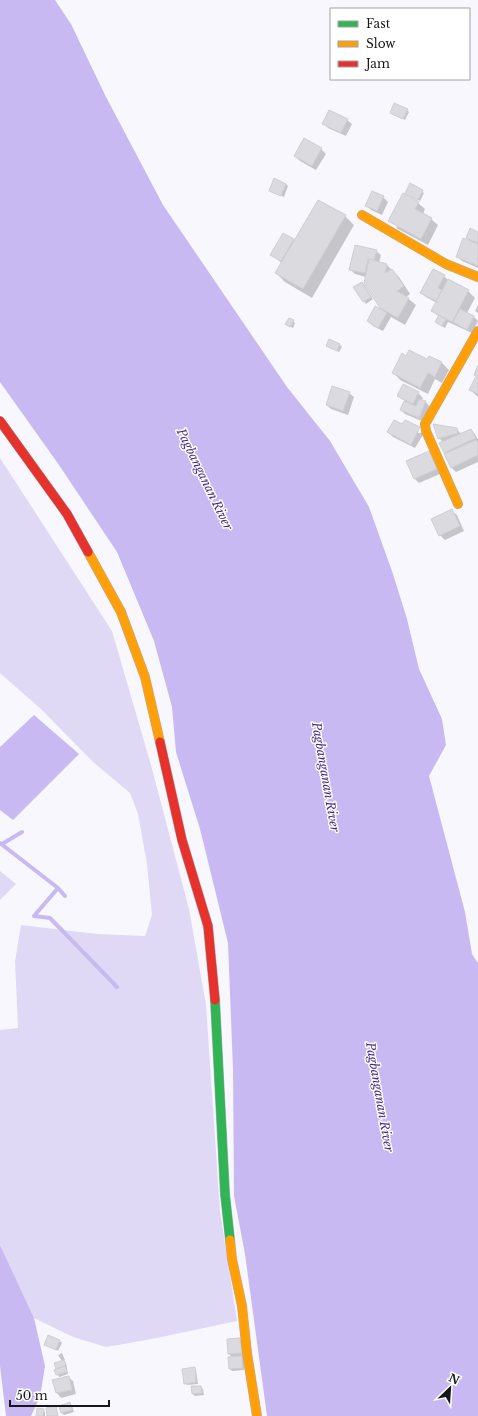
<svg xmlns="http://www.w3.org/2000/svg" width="478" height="1416" viewBox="0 0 478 1416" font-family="'Libre Baskerville',serif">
<rect width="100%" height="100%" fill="#f8f7fd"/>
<!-- green -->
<path fill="#e0d9f6" d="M0,458l112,173 39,134 38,144 17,96 14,206 17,110 -85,18 -46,8 -33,-10 -39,-19 -32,-68 -2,-5v-215l18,-2 -3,-67 6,-36 76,9 48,2 7,-21 -5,-51 -9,-50 -8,-21 -38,-32 -50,-51 -42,-37z
M0,871l16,13 -16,16z"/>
<!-- water -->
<path fill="#c9b9f2" d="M0,0h55l16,24 34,71 58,110 124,182 43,54 39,66 24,67 14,45 12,50 23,50 4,26 -17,31 36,136 7,42 6,9v453h-211l-22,-162 -11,-58 -1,-127 -5,-126 -28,-114 -24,-77 -4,-45 -18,-66 -37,-89 -58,-87 -59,-83z
M34,715l45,39 -66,66 -13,-10v-63z
M0,1245l34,73 11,48 -5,31 -9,19h-25l-6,-50z"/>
<!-- shadow -->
<path fill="#0003" d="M407,110l2,2 -4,8 -14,-7z
M347,120l5,4 -6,12 -18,-8 -4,-5z
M321,149l5,5 -10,16 -16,-9 -5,-5z
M286,184l2,2 -4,11 -14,-6z
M410,185l14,8 -4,8 -12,-7z
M383,197l5,5 -6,13 -11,-5 -4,-4z
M418,203l7,6 -2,5 8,5 7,6 -10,20 -32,-17z
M345,216l9,9 -42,73 -27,-16 -9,-9 6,-10 -11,-8 22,-15 2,2z
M478,233v35l-16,-7 -5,-5 15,-13 -5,-5z
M376,251l5,4 -2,8 8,2 12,12 11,17 -4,3 10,8 -11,20 -14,-8 -8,14 -10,-5 -5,-5 18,-8 -6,-6 -14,-30 -11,-3 -4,-4z
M444,276l5,5 19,10 7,7 -8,15 7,4 4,4 -6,12 -24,-11 -3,6 -7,-4 -2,-2 3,-5 -6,-6 4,-8 -11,-6 -5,-4z
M364,285l9,14 -7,5 -12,-16z
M478,305v8l-3,-2z
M293,321l2,2 -2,5 -4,-2z
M340,345l2,2 -3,5 -9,-5z
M406,357l22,3 1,-3 13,6 7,7 -7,13 -7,-4 -7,15 -28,-14 -6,-7z
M478,368v29l-8,-7 7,-13z
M349,393l5,4 -6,18 -17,-6 -4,-4z
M418,393l5,5 -2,3 5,1 4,5 -6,15 -19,-8 -4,-4 4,-9 -7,-5z
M456,428l5,6 10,-4 4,4 3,6v22l-22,10 -5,-5 -7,-15 -1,-10 -4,-4z
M388,432l36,1 -9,15 -22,-11z
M428,452l12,22 -21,9 -5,-5z
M452,511l5,4 7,16 -19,9 -5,-5z
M228,1340l18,17 -2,13 -12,1 -2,-2 3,-11 -4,-4z
M60,1341l2,2 -4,8 -13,-7z
M62,1353l3,7h-2l3,3 2,11 -9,3 -3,-6 2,-1 -2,-6 6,-3 -4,-6z
M194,1368l2,2 2,14 -11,1 -2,-2z
M68,1377l5,4 3,13 -15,4 -4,-5 -3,-13z
M192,1387h9l2,2 1,6 -9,1 -2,-2z
M70,1403l2,3 2,6 -10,3 -2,-2 -2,-7z
M43,1410l2,2v4h-8z"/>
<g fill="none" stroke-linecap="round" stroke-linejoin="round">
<!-- stream -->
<path stroke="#c9b9f2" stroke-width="4" d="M0,843l58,45 -24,28 16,2 67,69
M2,844l20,-12
M58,888l7,8"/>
</g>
<!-- building -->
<path fill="#dbdadf" stroke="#cfced2" d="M394,103l14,6 -5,10 -13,-6z
M329,110l19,9 -7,14 -19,-9z
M304,138l18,10 -10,18 -18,-10z
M274,178l12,6 -5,12 -12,-5z
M410,183l13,7 -5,10 -13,-7z
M372,191l12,5 -7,15 -12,-5z
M403,193l16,9 -4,7 17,9 -11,21 -33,-18z
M318,200l28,15 -43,74 -28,-16z
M470,228l8,4v11l-12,-5z
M283,233l11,6 -13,22 -11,-6z
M463,238l15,6v22l-22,-9z
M355,245l22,5 -3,10 -6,-1 -3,14 -16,-3z
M369,259l18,5 -2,9 7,-4 12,17 -7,5 12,7 -11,20 -18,-10 -16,-25z
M433,269l12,6 -7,13 4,2 -6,11 -16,-8z
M448,279l21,11 -17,32 -21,-11z
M362,282l9,15 -8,5 -10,-15z
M375,306l12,7 -9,15 -11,-7z
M460,309l14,7 -7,14 -14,-8z
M439,315l7,4 -4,7 -7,-4z
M289,318l5,2 -4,7 -5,-3z
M329,339l11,5 -3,7 -11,-5z
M409,350l18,9 2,-3 13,6 -7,15 -7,-4 -8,15 -28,-15 10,-20 4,3z
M478,365v29l-9,-4 7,-14 -2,-1z
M403,384l16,8 -6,12 -16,-8z
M332,386l18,6 -7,19 -17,-6z
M419,399l7,2 -7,17 -19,-8 4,-9 12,5z
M394,420l8,4 3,-4 15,7 -9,18 -24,-13z
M433,424l24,4 1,5 -20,6z
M471,429l5,9 -32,15 -5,-10z
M476,440l2,3v12l-27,13 -7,-14z
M429,451l8,18 -23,10 -8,-18z
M452,509l8,17 -21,10 -8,-17z
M48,1335l12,5 -4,10 -12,-5z
M240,1338l2,15 -14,1 -1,-15z
M242,1356v12l-13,1 -1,-12z
M64,1360l2,5 -10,4 -2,-6z
M65,1366l2,6 -11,3 -2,-5z
M195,1367l1,15 -12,2 -2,-15z
M69,1376l3,14 -16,3 -4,-13z
M191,1386h10l1,7 -10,1z
M70,1402l2,8 -11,3 -2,-7z
M56,1406l2,10h-11l-1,-8z
M37,1408l7,1 -1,7h-7z"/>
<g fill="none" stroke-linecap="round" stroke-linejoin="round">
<!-- fast casing -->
<g stroke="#afaeb2" stroke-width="10">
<path id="fast" d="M215,1000l10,194 5,46"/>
</g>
<!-- slow casing -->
<g stroke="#afaeb2" stroke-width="10">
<path id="slow" d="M362,215l84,49 32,13
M458,504l-32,-73 -1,-7 53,-93
M88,552l33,60 24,65 15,65
M230,1240l2,19 10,47 5,47 10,63"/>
</g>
<!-- jam casing -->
<g stroke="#afaeb2" stroke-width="10">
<path id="jam" d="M0,421l67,93 21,38
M160,742l22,98 26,86 7,74"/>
</g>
<!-- fast -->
<use href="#fast" stroke="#30b455" stroke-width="9"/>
<!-- slow -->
<use href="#slow" stroke="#ff9f0a" stroke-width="9"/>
<!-- jam -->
<use href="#jam" stroke="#e5322d" stroke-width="9"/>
</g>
<g text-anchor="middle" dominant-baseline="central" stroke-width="3" stroke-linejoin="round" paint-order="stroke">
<!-- water labels -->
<g font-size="12" font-style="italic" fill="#4b2783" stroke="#fff">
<text transform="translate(205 479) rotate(64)">Pagbanganan River</text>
<text transform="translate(326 777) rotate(80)">Pagbanganan River</text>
<text transform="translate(380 1097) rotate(80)">Pagbanganan River</text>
</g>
</g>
<!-- legend -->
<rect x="330" y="8" width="140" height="72" fill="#ffffff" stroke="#a2a2a3"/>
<rect x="338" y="21" width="20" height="6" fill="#30b455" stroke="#a2a2a3"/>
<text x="366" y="28" font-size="12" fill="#171619">Fast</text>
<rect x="338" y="41" width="20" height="6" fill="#ff9f0a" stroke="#a2a2a3"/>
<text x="366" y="48" font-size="12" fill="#171619">Slow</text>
<rect x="338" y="61" width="20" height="6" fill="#e5322d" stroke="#a2a2a3"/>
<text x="366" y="68" font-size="12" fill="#171619">Jam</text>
<!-- north arrow -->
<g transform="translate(450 1388) rotate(25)" stroke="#ffffff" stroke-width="3" paint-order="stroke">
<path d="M0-3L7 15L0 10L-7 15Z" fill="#171619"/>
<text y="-6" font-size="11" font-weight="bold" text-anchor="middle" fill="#171619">N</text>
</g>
<!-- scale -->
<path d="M10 1400v6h99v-6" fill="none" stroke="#171619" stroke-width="2"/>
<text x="16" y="1400" font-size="12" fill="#171619" stroke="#ffffff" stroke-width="3" paint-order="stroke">50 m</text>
</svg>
